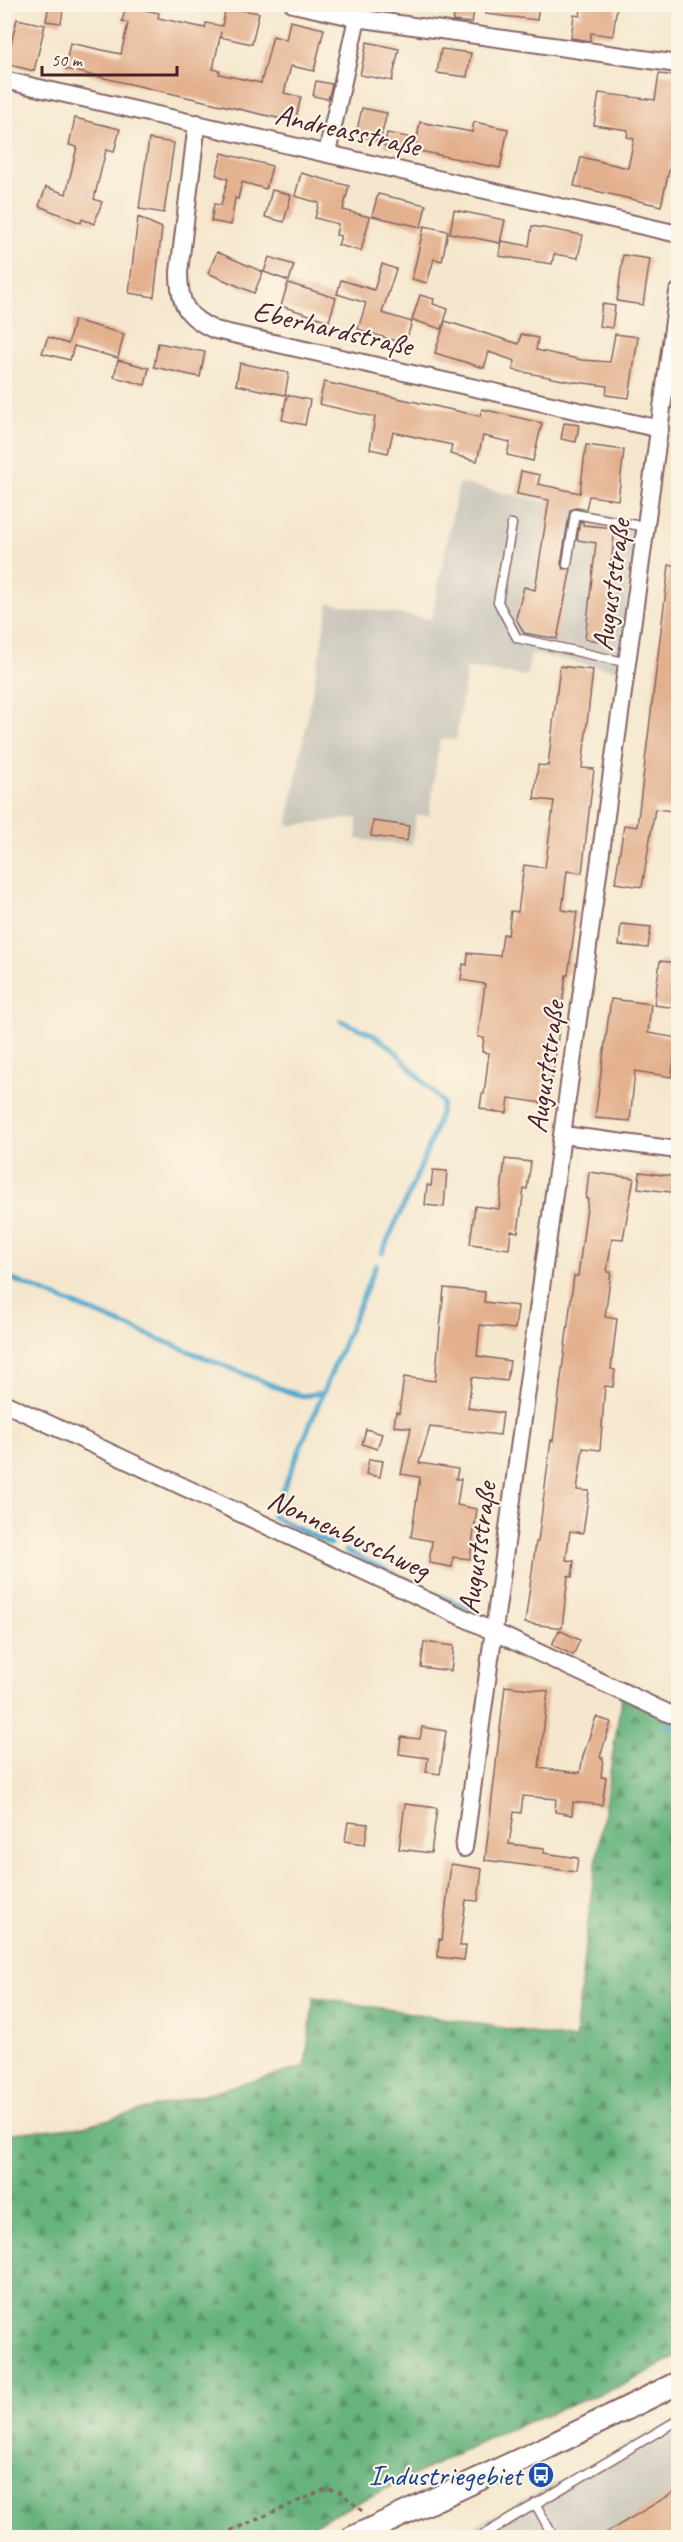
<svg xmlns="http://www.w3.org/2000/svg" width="683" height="2542" viewBox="0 0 683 2542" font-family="Caveat,sans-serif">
<defs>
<pattern id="forest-firs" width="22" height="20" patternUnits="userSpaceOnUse" patternTransform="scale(1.5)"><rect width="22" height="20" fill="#66b37d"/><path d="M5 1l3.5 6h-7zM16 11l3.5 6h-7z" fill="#569167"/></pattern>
</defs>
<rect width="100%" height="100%" fill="#fcf5e5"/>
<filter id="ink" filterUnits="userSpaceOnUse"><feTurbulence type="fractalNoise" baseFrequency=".0167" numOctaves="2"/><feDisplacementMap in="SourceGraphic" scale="12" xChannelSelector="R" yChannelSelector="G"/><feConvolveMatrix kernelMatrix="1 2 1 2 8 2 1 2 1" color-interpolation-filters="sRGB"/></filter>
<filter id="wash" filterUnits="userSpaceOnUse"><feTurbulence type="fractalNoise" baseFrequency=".008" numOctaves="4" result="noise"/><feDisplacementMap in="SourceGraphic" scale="24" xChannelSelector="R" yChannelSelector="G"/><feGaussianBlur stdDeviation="1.35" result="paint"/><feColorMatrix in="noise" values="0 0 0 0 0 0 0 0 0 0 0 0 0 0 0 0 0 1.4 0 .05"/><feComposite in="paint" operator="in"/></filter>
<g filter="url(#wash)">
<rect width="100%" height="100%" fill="#f5e7cd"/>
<!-- industrial -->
<path fill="#c8c4b8" d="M459,483l179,39 -21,148 -86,-16 -4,22 -60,-8 -11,72 -16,-1 -11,77 -13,-1 -4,31 -55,-7v-21l-70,8 42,-223 102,16z
M678,2418v119h-224z"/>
<!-- forest -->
<path fill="url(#forest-firs)" stroke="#586954" stroke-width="1.5" d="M624,1681l51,25 3,-19v669l-53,28 -131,51 -205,102h-284l-1,-403 79,-8 222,-59 9,-70 261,43 15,-137z"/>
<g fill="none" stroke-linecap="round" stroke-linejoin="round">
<!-- stream -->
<path stroke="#51a9ce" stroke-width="5" d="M341,1021l31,13 20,14 51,55c-14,52 -39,101 -61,150
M4,1276l285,116 14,4 18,-3
M330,1544l-58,-28 104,-251
M346,1551l74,35
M434,1594l44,17
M666,1725l12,5"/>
</g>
<g id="blocks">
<!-- building -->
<path fill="#e3b08e" d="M49,4h15l-3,19 -15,-2z
M456,4h19l-3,19 -19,-2z
M486,4h53l-2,16 -51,-6z
M582,4h35l-4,32 -22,-3 -1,8 -19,-3 3,-23 6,1z
M126,6l33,7 -1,5 47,10 1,-5 16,3 4,-19 33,6 -7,31 -32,-7 1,-5 -8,37 7,2 -1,3 42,9 12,-47 13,4 4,-19 34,8 -10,42 -23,-5 -7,27 17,4 -6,25 -230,-53 5,-26 51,11 7,-31 -6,-2z
M17,19l28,6 -11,46 -28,-7z
M367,42l32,7 -7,32 -32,-6z
M441,49l30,4 -4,24 -30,-4z
M659,74l19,2v72h-4l-13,58 -87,-20 7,-29 47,11 6,-29 -7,-2 1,-7 -34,-5 5,-32 56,7z
M316,81l16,3 -4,15 -15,-3z
M362,108l25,5 -7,28 -24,-6z
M75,118l45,11 -6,23 -8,-2 -12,49 8,3 -8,22 -12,-5 -1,4 -42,-17 7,-19 20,7 11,-47 -8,-2z
M420,122l52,10 2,-10 34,7 -8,39 -85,-18z
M387,133l21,4 -3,13 -21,-4z
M149,139l25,4 -10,70 -25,-4z
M222,153l50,13 -6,23 -24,-7 -4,17 -3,-1 -4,27 -20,-4 3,-17 7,1 7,-26 -12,-4z
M301,173l48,13 -6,24 27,7 -9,34 -23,-6 3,-9 -5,-1 2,-11 -23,-6 4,-15 -24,-7z
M272,190l19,5 -7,27 -19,-5z
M378,194l48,11 -5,22 -49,-11z
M454,210l51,10 -5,23 -50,-10z
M138,217l24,11 -8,69 -25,-4z
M424,226l24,5 -6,30 -8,-2 -7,24 -15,-4z
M532,226l51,9 -5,23 -24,-4 -2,10 -53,-8 2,-15 28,5z
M217,252l46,20 -9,21 -46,-20z
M623,255l27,4 -7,46 -26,-4z
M269,257l25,8 -5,16 -25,-9z
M382,264l14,5 -14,44 30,9 -7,22 -47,-15 8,-26 -29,-9 4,-14 33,10z
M288,283l48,15 -7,23 -48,-15z
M420,295l14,4 -1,5 15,5 -6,20 -30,-9z
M602,304l13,2 -3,22 -13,-2z
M74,320l50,14 -6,24 -44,-12 -4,14 -28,-7 6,-16 20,7z
M445,321l74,23 2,-10 17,4 -2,12 46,10 28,2 5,-28 23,3 -9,61 -23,-3 1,-9 -39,-5 -55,-11 2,-9 -26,-9 -5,16 -49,-15z
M158,343l47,9 -5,25 -46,-10z
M118,360l31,8 -4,17 -31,-8z
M240,363l49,10 -4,22 -49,-10z
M324,382l156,34 2,-7 60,14 -9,38 -26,-6 3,-13 -27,-6 -6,25 -27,-7 2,-9 -59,-13 -5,21 -18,-4 5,-32 -56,-13z
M287,395l23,5 -5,25 -23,-5z
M564,423l15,2 -3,17 -15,-3z
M586,445l38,5 -6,50 -29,-4 -3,13 -10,-1 -6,2 -9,54 2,5 8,-1 -14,71 -33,-6 -8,-15 8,-31 11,3 14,-90 -32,-6 4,-23 19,4 -2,9 42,9z
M580,521l3,1v3l32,3 -8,72 6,1 -5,41 -23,-3 11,-96 -19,-3z
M669,565h9v231l-3,-1 -2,16 -18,-2 -13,78 -27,-4 9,-58 13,2z
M560,666l33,4 -11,98 12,1 -12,104 -15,-2 -5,39 15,2 -9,63h-2l-11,85 -7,44 -39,-6 -2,15 -18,-2 -9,-3 2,-14h2l5,-41 -7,-1 2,-14 -6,-1 7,-53 -24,-4 2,-16 4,1 1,-12 32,3 3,-22 5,1 3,-24 7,1 6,-47 21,3 9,-67 -20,-2 4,-34 10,1z
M373,821l36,5 -2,15 -36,-5z
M621,924l30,3 -3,21 -29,-3z
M660,961l18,2 -1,45 -23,-3z
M611,999l40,5 -3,29 30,5 -7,39 -36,-6 -5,50 -35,-3z
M505,1159l26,3 -4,27h-3l-6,43 -7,-1 -2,18 -39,-5 5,-38 24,3z
M433,1170l14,1 -3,36 -19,-2 2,-20 4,1z
M589,1172l45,6 -11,61 -11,-1 -5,34h4l-6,45 12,2 -6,50 4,1 -2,17 -8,-1 -5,64 -17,-2 -6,42 12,1 -6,42 -13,-2 -4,29 8,1 -2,16 -4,-1 -6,52 -37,-5 11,-81h2l13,-102 2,1 21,-165h4l10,-77h-2z
M640,1172l38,5v16l-40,-5z
M444,1288l41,4 -1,10 34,4 -3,23 -35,-4 -3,31 33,5 -3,20 -35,-4 -4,31 35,5 -3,22 -70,-8 -11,36 39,6 -2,10h5l-4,26 20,4 -7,50 -17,-2 -1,10 -23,-4 3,-22 -21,-4 9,-60 -19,-3 10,-46 -17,-2 2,-14 3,1 5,-36 31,4z
M366,1429l16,5 -5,15 -15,-5z
M369,1459l14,2 -3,16 -14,-3z
M559,1630l21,10 -7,15 -21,-10z
M424,1642l30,4 -3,25 -30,-4z
M505,1686l43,5 -9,77 41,5 3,-17 13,-39 15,5 -11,35 3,1 -2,19h5l-4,28 -29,-3 -1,13 -17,-3 1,-13 -33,-3 -2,17 -7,-1 -5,32 35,4v5l34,5 -2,14 -91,-12z
M422,1727l24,4 -6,43 -14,-2 2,-14 -29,-4 2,-17 19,2z
M405,1804l32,4 -6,45 -32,-4z
M348,1822l20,2 -3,20 -20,-3z
M451,1864l31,5 -4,32 -12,-1 -6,46h6l-2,14 -26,-3 1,-18 3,1z
M678,2490v41l-11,7h-70z"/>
</g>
</g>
<g filter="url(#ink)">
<use href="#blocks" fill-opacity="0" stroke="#866564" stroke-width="1.5"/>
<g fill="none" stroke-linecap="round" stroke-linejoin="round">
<!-- lane casing -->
<g stroke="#866564" stroke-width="11">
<path id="lane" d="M4,12l2,-8
M512,524l-14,78 19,36 111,25
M567,564l8,-50 72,13
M535,2503l19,35
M478,2538l200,-118"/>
</g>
<!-- street casing -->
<g stroke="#866564" stroke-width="20">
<path id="street" d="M293,4l64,14 321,46
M4,80l674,154
M197,123l-18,149c0,32 7,45 36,58l445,99
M327,153l30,-135
M563,1135l115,15
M4,1403l666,311
M464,1848l214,-1556"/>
</g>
<!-- secondary casing -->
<g stroke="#866564" stroke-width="26">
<path id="secondary" d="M352,2538l196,-91 130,-64"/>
</g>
<!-- path -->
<path stroke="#866564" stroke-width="3" stroke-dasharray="4.5 4.5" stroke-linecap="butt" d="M214,2538l112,-49 13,2 23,20"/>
<!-- lane -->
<use href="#lane" stroke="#fff" stroke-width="8"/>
<!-- street -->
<use href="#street" stroke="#fff" stroke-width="16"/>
<!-- secondary -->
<use href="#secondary" stroke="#fff" stroke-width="22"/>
</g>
</g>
<!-- icons -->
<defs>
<g id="bus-disc" transform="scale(1.35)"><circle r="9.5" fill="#1a4fb4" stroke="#fcf5e5"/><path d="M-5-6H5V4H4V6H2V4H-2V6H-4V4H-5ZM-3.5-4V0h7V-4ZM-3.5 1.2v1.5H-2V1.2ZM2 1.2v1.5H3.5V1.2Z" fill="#fff"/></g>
</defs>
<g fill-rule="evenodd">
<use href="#bus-disc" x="541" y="2475"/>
</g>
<g text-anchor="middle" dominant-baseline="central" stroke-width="4.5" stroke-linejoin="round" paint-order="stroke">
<!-- street labels -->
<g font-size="30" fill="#4a1f2b" stroke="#fcf5e5">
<text transform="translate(348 130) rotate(13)">Andreasstraße</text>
<text transform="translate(333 328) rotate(13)">Eberhardstraße</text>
<text transform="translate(611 585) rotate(-82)">Auguststraße</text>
<text transform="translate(545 1067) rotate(-82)">Auguststraße</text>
<text transform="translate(349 1534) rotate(25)">Nonnenbuschweg</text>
<text transform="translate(477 1548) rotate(-82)">Auguststraße</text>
</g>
<!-- transit labels -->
<g font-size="30" fill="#164399" stroke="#fcf5e5" text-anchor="end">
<text x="522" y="2475">Industriegebiet</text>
</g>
</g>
<!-- margin -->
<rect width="683" height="2542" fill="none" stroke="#fcf5e5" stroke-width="24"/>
<!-- scale -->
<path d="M42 66v9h135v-9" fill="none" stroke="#4a1f2b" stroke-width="3"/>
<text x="51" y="66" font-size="18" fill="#4a1f2b" stroke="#fcf5e5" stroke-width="4.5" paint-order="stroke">50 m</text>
</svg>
